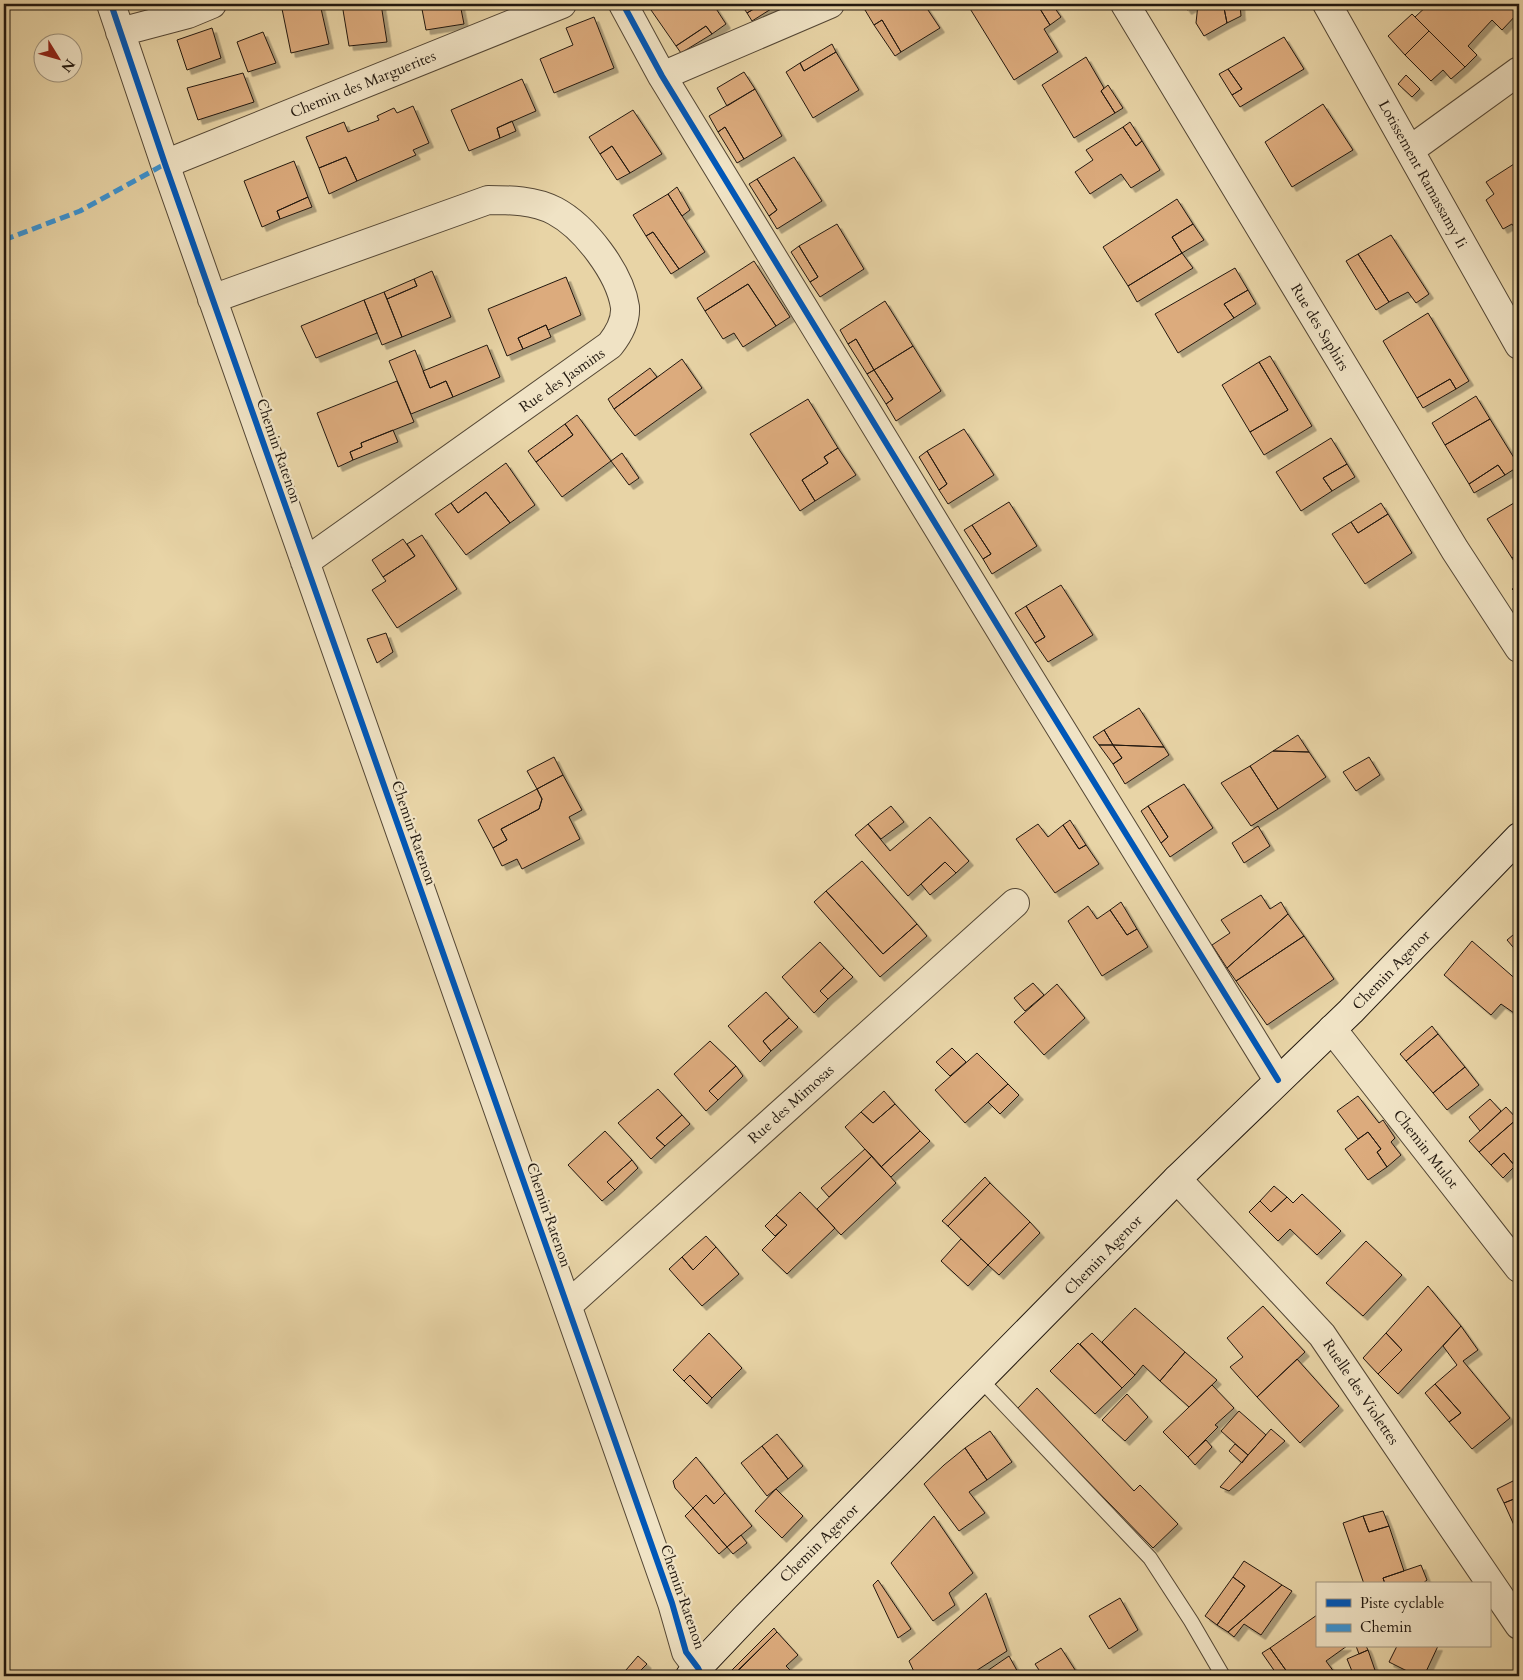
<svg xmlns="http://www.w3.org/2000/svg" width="1523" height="1680" viewBox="0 0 1523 1680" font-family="Cardo,serif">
<defs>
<filter id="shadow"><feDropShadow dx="4.5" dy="4.5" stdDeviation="0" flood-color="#0004"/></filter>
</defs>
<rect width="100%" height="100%" fill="#e8d4a6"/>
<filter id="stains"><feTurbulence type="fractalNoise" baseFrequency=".004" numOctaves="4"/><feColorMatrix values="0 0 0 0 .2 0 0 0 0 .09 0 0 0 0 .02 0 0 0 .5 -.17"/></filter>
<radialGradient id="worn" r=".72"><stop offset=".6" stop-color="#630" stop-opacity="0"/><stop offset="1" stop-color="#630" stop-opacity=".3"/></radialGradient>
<!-- building -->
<path fill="#dcab7d" stroke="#22180f" filter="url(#shadow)" d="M281,4h39l9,40 -38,9z
M342,4h39l6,38 -38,4z
M421,4h39l4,20 -38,6z
M660,4h53l13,20 -14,10 -6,-8 -30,20 -25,-36z
M741,4h21l-15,9z
M762,4h17l-27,17 -5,-8z
M876,4h48l16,24 -39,24 -19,-32 -8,5 -9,-15z
M975,4h62l13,21 -6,4 14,23 -44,28 -45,-73z
M1037,4h15l9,13 -11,8z
M1183,4h54l-13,4 3,15 -23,13 -8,-13 2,-19 -11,6z
M1237,4h3l1,12 -14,7 -3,-15z
M1429,4h20l4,3 3,-3h63v8l-17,18 -10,-10 -24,26 9,9 -12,12 -50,-50z
M1412,14l17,17 -24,24 -17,-19z
M594,17l20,51 -60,25 -14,-34 33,-14 -7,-17z
M882,20l19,32 -6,4 -21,-31z
M706,26l6,8 -31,19 -5,-7z
M212,28l9,30 -34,12 -10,-30z
M1429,31l36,36 -14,12 -8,-9 -12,11 -26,-26z
M263,32l13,31 -28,9 -11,-30z
M1284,37l20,32 -64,38 -8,-12 10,-6 -14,-20z
M832,44l4,8 -32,19 -4,-8z
M836,52l23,38 -46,28 -27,-46 14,-9 4,8z
M1086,57l18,31 -3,3 14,22 -41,25 -32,-53z
M1228,69l14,20 -10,6 -13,-21z
M744,72l11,17 -28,17 -10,-18z
M243,73l11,29 -56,18 -11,-32z
M1406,75l14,14 -8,8 -14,-13z
M522,79l14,32 -39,17 3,10 -31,13 -18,-41z
M1108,85l15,23 -8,5 -14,-22z
M755,89l27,47 -38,23 -19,-32 -7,5 -9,-16z
M1323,104l30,46 -61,37 -27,-45z
M413,106l16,37 -16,7 3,5 -59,26 -11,-24 -27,11 -13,-31 38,-15 4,10 31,-12 -2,-4 17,-8 3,5z
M633,110l29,44 -32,19 -18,-27 -12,8 -11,-17z
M512,121l4,10 -16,7 -3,-10z
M1130,122l12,19 -6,5 -13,-19z
M725,127l19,32 -7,4 -19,-31z
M1123,127l13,19 6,-5 18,29 -29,18 -10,-14 -31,20 -15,-22 18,-12 -7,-10z
M612,146l18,27 -13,7 -17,-26z
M346,157l11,24 -28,13 -10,-26z
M794,157l28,44 -45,28 -8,-13 8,-6 -20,-31z
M294,161l14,36 -31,14 3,8 -18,8 -18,-46z
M1514,164l5,8v63l-7,-11 -9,5 -17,-29 8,-6 -8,-12z
M757,179l20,31 -8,6 -20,-32z
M677,187l13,23 -8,6 -14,-22z
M668,194l37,58 -26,17 -26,-37 -7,4 -13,-21z
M308,197l4,10 -32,12 -3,-8z
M1177,199l16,25 -21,13 10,16 -54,33 -25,-39z
M837,224l27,45 -44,28 -10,-15 8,-5 -19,-31z
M1193,224l11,16 -22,13 -10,-16z
M653,232l26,37 -8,5 -25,-38z
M1391,235l38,59 -13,9 -8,-11 -19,10 -31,-48z
M799,246l19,31 -8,5 -19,-30z
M1182,253l11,15 -56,34 -9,-16z
M1358,254l31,48 -13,8 -30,-49z
M754,261l36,56 -14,9 -28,-42 -43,27 -8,-13z
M1235,268l13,22 -24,14 10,14 -56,35 -23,-39z
M432,271l19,46 -49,20 -15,-38 30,-13 -3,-7z
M566,277l15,38 -33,15 -2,-5 -28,13 5,11 -16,7 -19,-47z
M414,279l3,7 -30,13 -3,-7z
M748,284l28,42 -33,21 -9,-14 -11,6 -18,-28z
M1248,290l8,14 -22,14 -10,-14z
M384,292l18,45 -20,8 -18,-45z
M364,300l13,33 -61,25 -15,-32z
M885,301l28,45 -39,24 -18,-31 -8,5 -8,-14z
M1428,313l41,68 -13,8 -6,-10 -33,19 -34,-57z
M546,325l5,12 -28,12 -5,-11z
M856,339l18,31 -7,4 -19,-30z
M487,345l13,32 -47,20 -7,-16 -16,7 -7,-17z
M913,346l28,45 -45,30 -10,-17 7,-5 -19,-29z
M415,350l15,38 16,-7 7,16 -42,17 -22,-53z
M1270,356l42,70 -48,29 -14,-23 38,-22 -29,-48z
M682,359l20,29 -67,48 -21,-27z
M1259,362l29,48 -38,22 -28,-47z
M650,368l7,9 -43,32 -6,-10z
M874,370l19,29 -7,5 -19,-30z
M1450,379l6,10 -33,19 -6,-10z
M397,381l17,41 -53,21 1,4 -12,5 3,8 -15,7 -21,-54z
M1476,396l14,23 -45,26 -13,-22z
M808,399l30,49 -14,9 4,6 -26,17 13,21 -15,10 -50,-77z
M577,415l34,46 -49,36 -26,-35 37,-27 -8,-11z
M1490,419l29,47 -14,9 -7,-10 -29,19 -24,-39z
M565,424l8,11 -37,27 -8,-11z
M964,429l30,46 -46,29 -9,-14 8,-6 -20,-33z
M393,430l5,12 -45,18 -3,-8 12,-5 -1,-4z
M1331,438l16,26 -24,14 9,13 -31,20 -25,-39z
M838,448l18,27 -41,26 -13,-21 26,-17 -4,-6z
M927,451l20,33 -8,6 -20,-33z
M622,453l17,25 -10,7 -18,-24z
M506,463l29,42 -25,18 -24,-31 -28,21 -7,-10z
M1347,464l8,13 -23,14 -9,-13z
M1498,465l7,10 -31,18 -5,-9z
M486,492l24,31 -44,32 -31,-41 16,-11 7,10z
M1519,500v53l-7,5 -25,-39z
M1009,502l28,44 -45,28 -9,-15 8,-5 -19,-29z
M1381,503l7,11 -30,19 -7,-11z
M1388,514l24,39 -47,31 -33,-50 19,-12 7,11z
M972,525l19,29 -8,5 -19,-29z
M422,535l35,54 -60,39 -25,-38 14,-9 -3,-4 32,-21 -8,-12z
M403,539l12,17 -32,21 -11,-17z
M1519,553v17l-7,-12z
M1061,585l32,50 -45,27 -13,-19 10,-6 -19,-31z
M1519,585v11l-7,-7z
M1026,606l19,31 -10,6 -20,-30z
M386,633l7,19 -16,11 -10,-24z
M1139,708l25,39 -51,-2 -9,-15z
M1104,730l9,15h-14l-6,-8z
M1298,735l11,17 -36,-1z
M1099,745h14l9,13 -9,6z
M1113,745l51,2 5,8 -44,29 -12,-20 9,-6z
M1273,751l36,1 17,25 -48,32 -28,-43z
M554,757l9,18 -26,14 -10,-18z
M1369,757l11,18 -24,16 -13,-19z
M1250,766l28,43 -27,17 -30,-43z
M563,775l19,35 -13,7 11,22 -58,30 -5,-10 -15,7 -9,-18 14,-8 -6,-11 38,-20 3,-10 -5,-10z
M1184,784l29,44 -43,29 -9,-14 7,-6 -20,-31z
M537,789l5,10 -3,10 -38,20 6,11 -14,8 -15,-28z
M891,806l13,16 -23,17 -13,-15z
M1148,806l20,31 -7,6 -20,-32z
M930,817l39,44 -13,12 -11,-11 -37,34 -53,-61 13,-11 22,27z
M1070,820l16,25 -7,4 -16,-24z
M1038,824l10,13 15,-12 16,24 7,-4 13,19 -44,29 -39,-54z
M1258,826l12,20 -26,17 -12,-20z
M862,861l55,63 -34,30 -57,-63z
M945,862l11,11 -26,22 -9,-11z
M826,891l57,63 34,-30 10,12 -47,41 -66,-75z
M1261,895l9,14 11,-7 7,12 -61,54 -15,-23 18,-12 -9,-13z
M1121,902l16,27 -10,6 -17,-25z
M1088,906l9,13 13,-9 17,25 10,-6 11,18 -46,29 -34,-55z
M1288,914l16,22 -68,45 -9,-13z
M1519,930v24l-12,-14z
M1304,936l30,43 -67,46 -31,-44z
M1472,941l47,41v25l-5,6 -13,-9 -10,11 -47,-40z
M820,942l24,26 -24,23 8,8 -14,14 -32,-36z
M844,968l9,9 -25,22 -8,-8z
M1033,983l11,12 -19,16 -11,-13z
M1057,984l28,34 -41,37 -30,-33z
M766,992l23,26 -26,23 8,10 -11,11 -32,-36z
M789,1018l9,9 -27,24 -8,-10z
M1432,1026l6,8 -32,27 -6,-7z
M1438,1034l27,33 -32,26 -27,-32z
M710,1041l26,25 -27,25 9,9 -12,11 -32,-37z
M952,1048l14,14 -16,14 -14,-14z
M977,1053l31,31 -43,39 -30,-33z
M736,1066l7,10 -25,24 -9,-9z
M1465,1067l14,18 -32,25 -14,-17z
M1008,1084l11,11 -19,19 -12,-12z
M658,1089l24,26 -26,23 9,8 -14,13 -33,-36z
M884,1091l11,13 -22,19 -12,-11z
M1358,1096l21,27 4,-3 12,18 -4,4 10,13 -14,12 -10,-15 4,-3 -13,-17 -10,7 -21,-28z
M1490,1099l11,12 -21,20 -11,-14z
M895,1104l25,27 -39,36 -36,-40 16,-15 12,11z
M1506,1107l11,12 -38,33 -10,-11z
M682,1115l8,9 -25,22 -9,-8z
M1519,1117v46l-4,3 -11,-13 -13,12 -12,-13z
M605,1131l27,29 -25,22 8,8 -13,11 -34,-36z
M920,1131l10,10 -39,36 -10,-10z
M1368,1132l13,17 -4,3 10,15 -19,13 -23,-31z
M865,1149l7,7 -43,41 -8,-9z
M1504,1153l11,13 -12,12 -12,-13z
M872,1156l24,27 -55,52 -24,-26z
M632,1160l6,8 -23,22 -8,-8z
M985,1177l5,6 -42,43 -6,-5z
M990,1183l40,39 -42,43 -40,-39z
M1274,1186l13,11 -16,15 -11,-11z
M800,1192l35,36 -48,46 -25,-24 25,-25 -11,-10z
M1302,1194l39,37 -24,24 -27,-26 -12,12 -29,-29 11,-11 11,11 16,-15 6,6z
M776,1215l11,10 -12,11 -10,-10z
M1030,1222l10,11 -41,42 -11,-10z
M706,1236l10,11 -23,23 -11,-13z
M961,1239l27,26 -20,21 -27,-25z
M1366,1241l36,34 -39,41 -37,-33z
M716,1247l23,27 -37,32 -33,-37 13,-12 11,13z
M1428,1286l33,40 -63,68 -20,-20 24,-24 -16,-17z
M1263,1306l42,46 -48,45 -27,-30 13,-10 -16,-19z
M1135,1308l50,44 -25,29 -17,-16 -8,10 -33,-33z
M1461,1326l17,24 -15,11 47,57 -38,31 -23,-27 12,-9 -26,-29 22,-19 -14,-19z
M709,1333l33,35 -30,30 -22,-23 -6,6 -11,-11z
M1092,1333l43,42 -13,13 -42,-44z
M1386,1333l16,17 -24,24 -15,-16z
M1078,1343l44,45 -27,26 -45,-43z
M1185,1352l32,28 -28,27 -29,-26z
M1297,1359l42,47 -39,37 -43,-46z
M690,1375l22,23 -5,6 -23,-23z
M1435,1384l26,29 -12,9 -24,-29z
M1212,1385l22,23 -19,17 3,2 -30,30 -25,-25z
M1037,1388l97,103 6,-6 38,39 -25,24 -136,-139z
M1127,1394l21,23 -23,24 -23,-21z
M1239,1411l27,24 -18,20 -27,-24z
M1271,1429l14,12 -56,50 -9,-4z
M990,1431l22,31 -25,18 -22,-32z
M777,1434l26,32 -15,13 -26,-33z
M1206,1440l6,7 -17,18 -7,-8z
M1235,1444l13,11 -6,8 -13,-12z
M762,1446l26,33 -21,17 -26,-33z
M965,1448l22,32 -18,12 16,21 -26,18 -35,-47 20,-19z
M696,1457l29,36 -11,11 -8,-9 -13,13 -18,-20 -2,-7z
M1519,1478v19l-15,6 -7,-14z
M776,1489l27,27 -21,22 -27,-27z
M725,1493l27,33 -25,21 -34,-39 13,-13 8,9z
M1519,1497v23l-6,3 -9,-20z
M693,1508l34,39 -8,7 -34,-38z
M1383,1511l6,15 -20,6 -6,-16z
M934,1516l39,57 -24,20 6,12 -22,16 -42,-58z
M1363,1516l6,16 20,-6 15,45 -21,7 2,6h-21l-21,-61z
M1519,1520v14l-6,-11z
M741,1535l6,8 -14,11 -6,-7z
M1244,1561l38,24 -54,47 -11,-7 28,-39 -12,-9z
M1421,1565l6,15 -5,4h-37l-2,-6z
M1233,1577l12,9 -28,39 -12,-9z
M878,1580l33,49 -13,9 -25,-53z
M1282,1585l10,6 -31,44 -17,-11 -10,13 -6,-5z
M986,1593l21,58 -39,25h-52l-7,-15z
M1120,1598l18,32 -29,19 -20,-33z
M1317,1615v31h30l-21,15 11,15h-47l-20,-28z
M774,1628l3,4 -45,44 -3,-3z
M777,1632l21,23 -12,11 10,10h-63z
M1356,1646h10l2,4 -9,4z
M1397,1646h41l-14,30h-7l-28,-14z
M1061,1648l18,28h-36l-8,-12z
M1270,1648l20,28h-12l-16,-23z
M1368,1650l9,26h-23l-7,-17z
M638,1656l9,8 -12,12h-2l-7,-6z
M1009,1656l11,20h-28l-5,-5z"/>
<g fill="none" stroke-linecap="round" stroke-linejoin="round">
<!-- lane casing -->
<g stroke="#544735" stroke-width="16">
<path id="lane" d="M981,1380l169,178 41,63 32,55"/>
</g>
<!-- street casing -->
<g stroke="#544735" stroke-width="30">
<path id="street" d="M111,4l54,160 507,1439 14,49 12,16 4,8
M623,4l39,72 356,583 260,421
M1125,4l330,546 64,98
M1327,4l192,341
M120,32l68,-18 24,-10
M662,76l168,-72
M1410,150l109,-79
M165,164l397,-160
M212,299l276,-99c22,0 46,0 67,11 30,16 65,62 70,96 1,14 -7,28 -15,38l-305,217
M1332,1029l187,239
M1177,1179l145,156 197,290
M568,1305l447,-402"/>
</g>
<!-- secondary casing -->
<g stroke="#22180f" stroke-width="30">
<path id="secondary" d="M690,1676l56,-59 431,-438 174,-168 168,-174"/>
</g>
<!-- lane -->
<use href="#lane" stroke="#f0e3c5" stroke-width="14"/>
<!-- street -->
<use href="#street" stroke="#f0e3c5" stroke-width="28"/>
<!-- secondary -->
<use href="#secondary" stroke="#f0e3c5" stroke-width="28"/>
<!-- quiet -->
<path stroke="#3b93d2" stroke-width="5" stroke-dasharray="10 5" stroke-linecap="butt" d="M4,240l76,-29 85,-47"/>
<!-- cycleway casing -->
<g stroke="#f0e3c5" stroke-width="9">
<path id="cycleway" d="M111,4l54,160 507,1439 14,49 12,16 4,8
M623,4l39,72 356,583 260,421"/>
</g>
<!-- cycleway -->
<use href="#cycleway" stroke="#0057b8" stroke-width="6"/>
</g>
<g text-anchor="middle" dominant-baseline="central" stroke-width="4.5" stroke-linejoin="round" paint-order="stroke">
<!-- street labels -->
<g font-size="15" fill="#22180f" stroke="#f0e3c5">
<text transform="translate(363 84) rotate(-22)">Chemin des Marguerites</text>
<text transform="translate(1423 174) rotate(61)">Lotissement Ramassamy Ii</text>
<text transform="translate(1320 327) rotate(59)">Rue des Saphirs</text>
<text transform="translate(562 380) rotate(-35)">Rue des Jasmins</text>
<text transform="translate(279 451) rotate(71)">Chemin Ratenon</text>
<text transform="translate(414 833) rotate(71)">Chemin Ratenon</text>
<text transform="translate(1391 970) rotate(-46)">Chemin Agenor</text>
<text transform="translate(791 1104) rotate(-42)">Rue des Mimosas</text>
<text transform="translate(1426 1149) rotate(52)">Chemin Mulot</text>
<text transform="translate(549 1215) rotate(71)">Chemin Ratenon</text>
<text transform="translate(1103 1255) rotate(-46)">Chemin Agenor</text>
<text transform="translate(1361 1392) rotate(56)">Ruelle des Violettes</text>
<text transform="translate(819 1543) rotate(-45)">Chemin Agenor</text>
<text transform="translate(683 1597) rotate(71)">Chemin Ratenon</text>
</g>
</g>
<!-- margin -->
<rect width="1523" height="1680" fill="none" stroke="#e8d4a6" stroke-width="20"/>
<rect x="5" y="5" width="1513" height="1670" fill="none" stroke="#22180f" stroke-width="2.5"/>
<rect x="10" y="10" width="1503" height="1660" fill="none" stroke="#22180f"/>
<!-- legend -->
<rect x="1316" y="1582" width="175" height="65" fill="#f0e3c5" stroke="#9e927c"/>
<rect x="1326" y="1599" width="25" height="8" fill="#0057b8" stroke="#9e927c"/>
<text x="1360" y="1608" font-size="15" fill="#22180f">Piste cyclable</text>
<rect x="1326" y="1624" width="25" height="8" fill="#3b93d2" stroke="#9e927c"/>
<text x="1360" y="1632" font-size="15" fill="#22180f">Chemin</text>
<!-- north arrow -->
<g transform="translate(58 58) rotate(127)"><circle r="24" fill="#f0e3c5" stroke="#9e927c"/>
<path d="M0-4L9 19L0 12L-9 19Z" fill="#8f2418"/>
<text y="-8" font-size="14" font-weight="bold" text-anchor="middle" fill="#22180f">N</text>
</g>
<rect width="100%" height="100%" filter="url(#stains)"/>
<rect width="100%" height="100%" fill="url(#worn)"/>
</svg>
